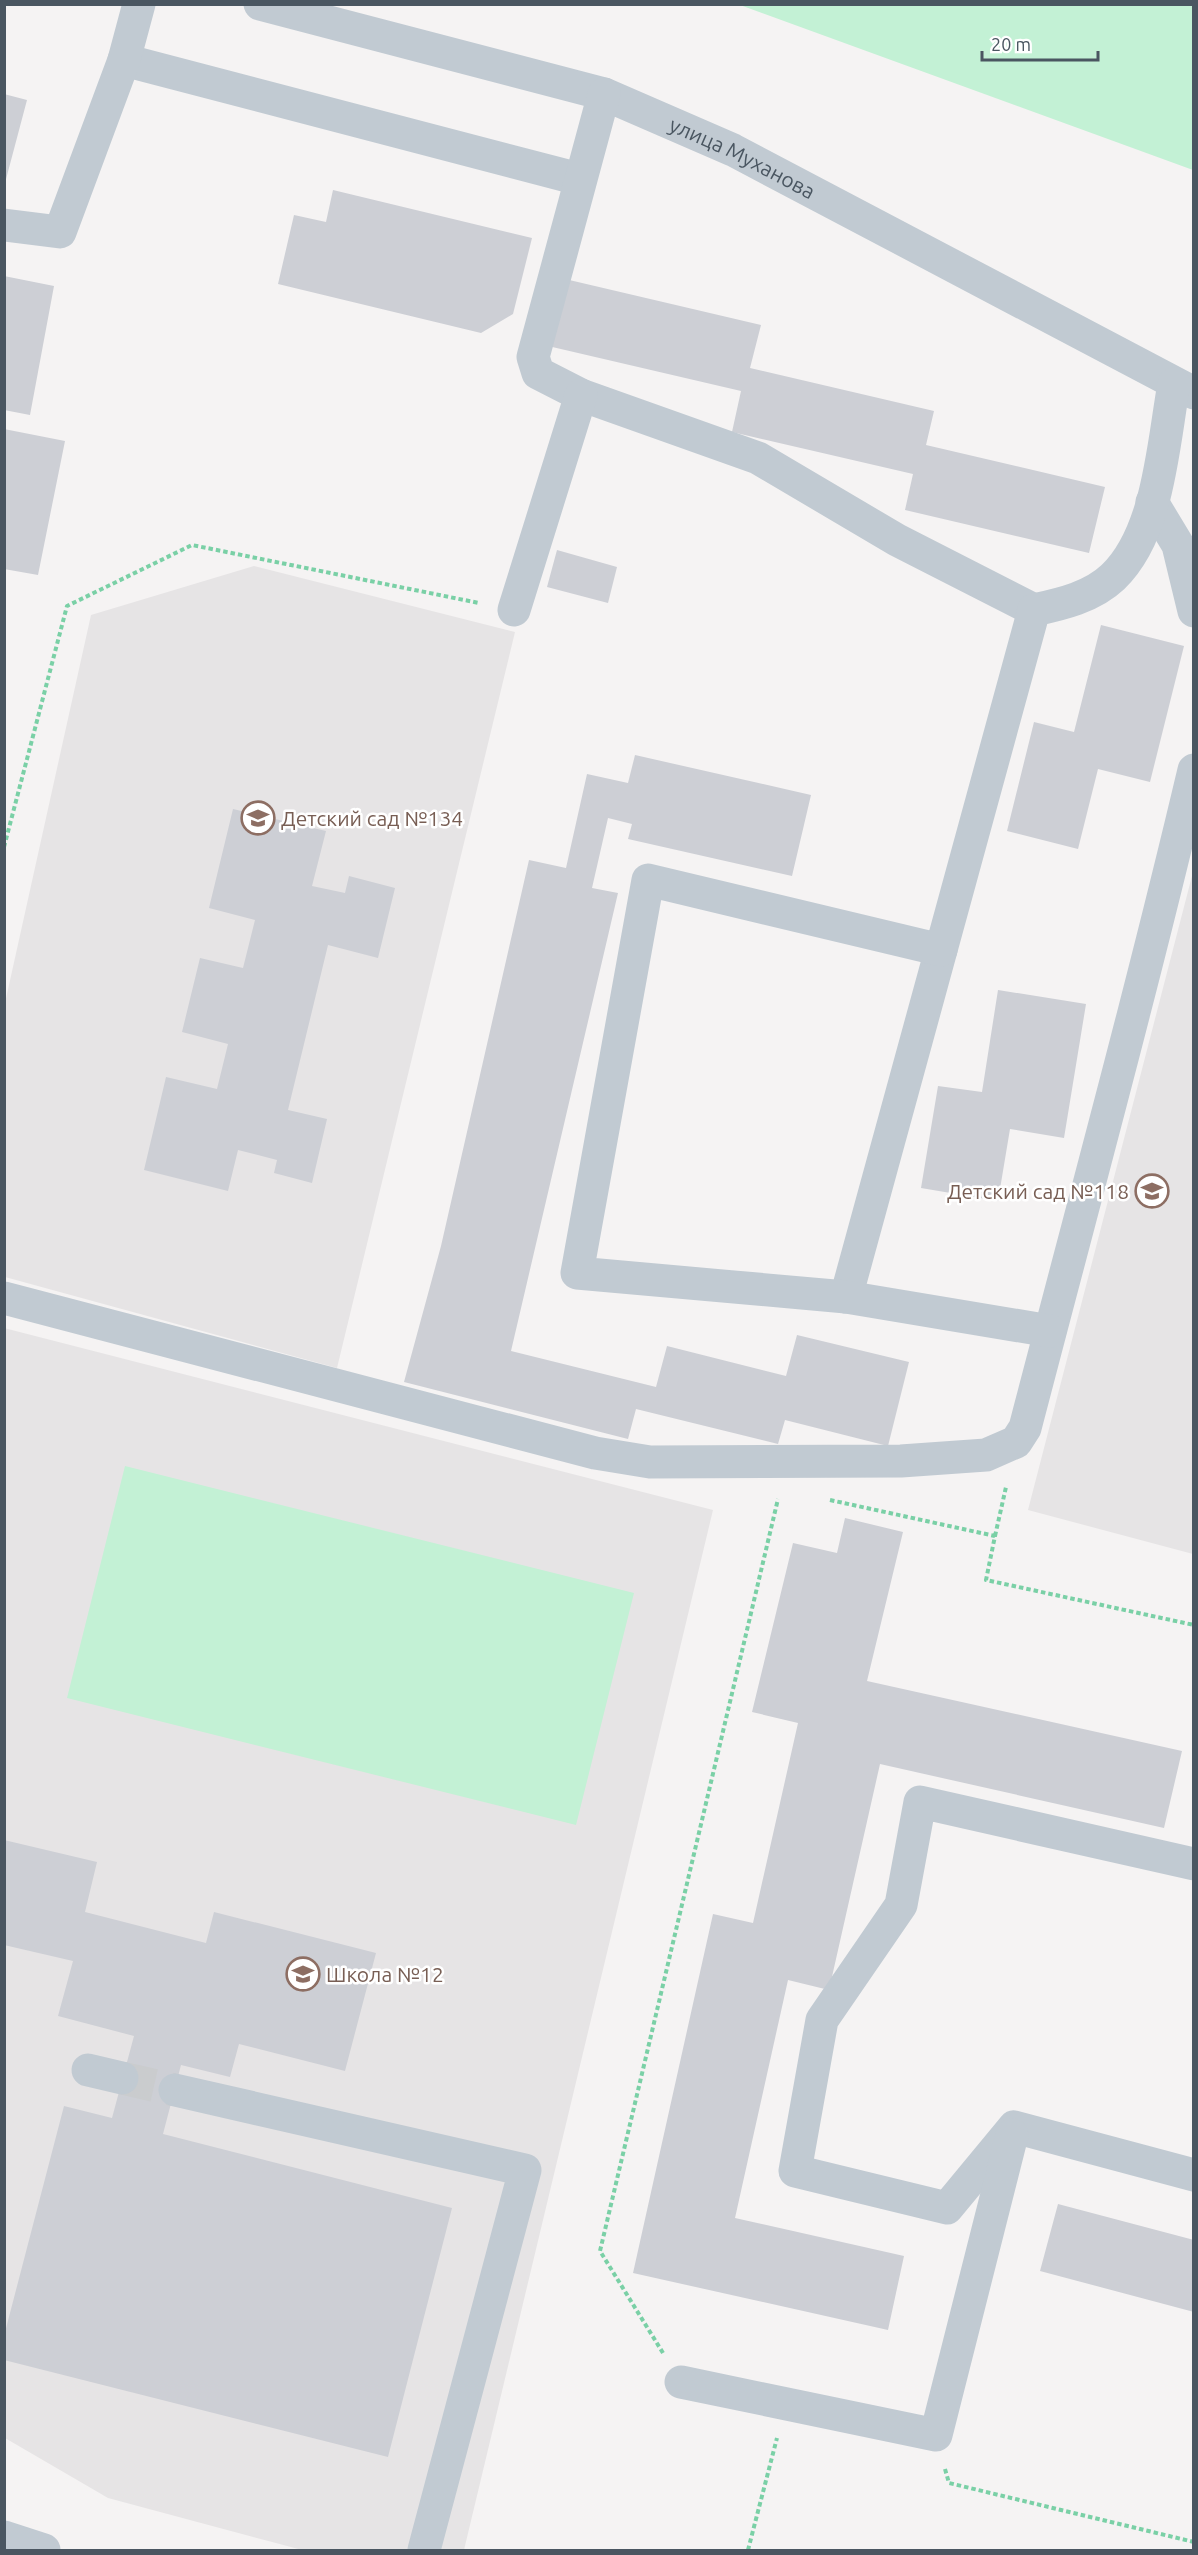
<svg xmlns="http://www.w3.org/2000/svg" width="1198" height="2555" viewBox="0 0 1198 2555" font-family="Ubuntu,sans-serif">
<rect width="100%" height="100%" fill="#f5f3f3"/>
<!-- education -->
<path fill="#e6e4e5" d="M254,566l261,66 -178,736 -332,-91v-274l86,-388z
M1193,872v682l-165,-44z
M4,1328l709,182 -249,1040h-162l-194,-52 -103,-60z"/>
<!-- green -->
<path fill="#c3f1d5" d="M740,5h453v165z
M125,1466l509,127 -58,232 -509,-127z"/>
<!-- building -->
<path fill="#cdcfd5" d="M4,94l23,6 -22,83h-1z
M333,190l199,48 -19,76 -32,19 -203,-49 16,-69 32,7z
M4,276l50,10 -24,129 -26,-5z
M565,279l196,46 -11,43 184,43 -8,34 179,42 -16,66 -184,-43 8,-36 -181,-42 9,-41 -193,-45z
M4,429l61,12 -27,134 -34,-6z
M557,550l60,17 -9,36 -61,-16z
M1101,625l83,21 -34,136 -52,-13 -20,80 -71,-18 27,-109 40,10z
M635,755l176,40 -19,81 -164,-37 4,-15 -24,-6 -16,70 26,5 -107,458 145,36 11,-41 119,30 11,-41 112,27 -21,84 -103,-26 -7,24 -142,-35 -8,30 -224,-57 37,-136 88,-386 37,8 21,-94 41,9z
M233,809l93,22 -14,55 33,7 4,-17 46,12 -17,70 -50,-13 -40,165 39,9 -15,64 -38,-10 3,-13 -39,-10 -10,41 -84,-21 22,-93 51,12 11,-45 -46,-12 18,-74 43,10 12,-48 -46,-12z
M998,990l88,14 -22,134 -54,-9 -12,72 -77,-13 17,-102 44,6z
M845,1518l58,14 -36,149 315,70 -18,77 -284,-64 -51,226 -41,-10 -53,238 169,38 -16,74 -255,-57 80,-359 40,9 45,-200 -46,-11 41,-169 44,10z
M4,1840l93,22 -12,50 121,31 8,-31 162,41 -31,118 -106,-27 -9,33 -49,-12 -18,69 289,74 -64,249 -384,-97v-24l60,-230 48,12 22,-82 -76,-20 15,-55 -69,-16z
M1058,2204l136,36v72l-154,-41z"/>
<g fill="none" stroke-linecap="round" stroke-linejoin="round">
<!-- minor-tunnel -->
<path stroke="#caccce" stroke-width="33" stroke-dasharray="33 16" stroke-linecap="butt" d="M122,2078l53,12"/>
<!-- path -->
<path stroke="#7ad0a6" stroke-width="4" stroke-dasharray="4.5 3" stroke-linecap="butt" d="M4,847l63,-241 125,-61 287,58
M830,1500l165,36 -9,44 208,45
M995,1536l11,-49
M663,2353l-63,-102 178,-752
M945,2469l4,14 245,59
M748,2550l29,-112"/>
<!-- minor -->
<g stroke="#c1cad2" stroke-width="33">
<path id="s1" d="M260,4l344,90 129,56 461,243"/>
<path d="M124,60l455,119"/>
<path d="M604,94l-71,263 5,16 43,22 177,63 139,82 137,70"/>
<path d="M4,225l56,7 64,-172 15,-56"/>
<path d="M1152,502l26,43 16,66"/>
<path d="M514,610l67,-215"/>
<path d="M846,1297l95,-347"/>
<path d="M4,1298l591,155 55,9 251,-1 85,-6 30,-13 9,-14c57,-219 117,-438 169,-658"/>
<path d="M1050,1331l-204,-34 -269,-24 71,-393 293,70 93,-340c28,-6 58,-13 79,-33 46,-44 50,-133 61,-193"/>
<path d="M1194,1864l-274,-62 -19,103 -79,115 -27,151 152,37 67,-81 180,48"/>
<path d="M88,2070l34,8"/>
<path d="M175,2090l350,80 -101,380"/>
<path d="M681,2382l255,53 76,-300"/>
<path d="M4,2537l40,13"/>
</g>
</g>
<!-- icons -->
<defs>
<g id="school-ring" transform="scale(1.725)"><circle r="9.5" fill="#fff" stroke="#8d6e63" stroke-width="1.5"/><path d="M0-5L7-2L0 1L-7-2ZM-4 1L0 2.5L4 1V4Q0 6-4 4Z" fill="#8d6e63"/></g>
</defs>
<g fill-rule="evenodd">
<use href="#school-ring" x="258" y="818"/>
<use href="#school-ring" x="1152" y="1191"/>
<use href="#school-ring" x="303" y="1974"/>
</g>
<g text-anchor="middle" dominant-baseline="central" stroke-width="5" stroke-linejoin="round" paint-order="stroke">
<!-- street labels -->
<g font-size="21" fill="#4a5661" stroke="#fff">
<text stroke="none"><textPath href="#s1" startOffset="508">улица Муханова</textPath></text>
</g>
<!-- education labels -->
<g font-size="21" fill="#785e54" stroke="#fff" text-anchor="start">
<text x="281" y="818">Детский сад №134</text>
<text x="1129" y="1191" text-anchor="end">Детский сад №118</text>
<text x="326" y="1974">Школа №12</text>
</g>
</g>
<!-- border -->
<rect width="1198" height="2555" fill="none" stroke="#4a5661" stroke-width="12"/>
<!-- scale -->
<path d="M982 51v9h116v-9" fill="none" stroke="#4a5661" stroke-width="3"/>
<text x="991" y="51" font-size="18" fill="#4a5661" stroke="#ffffff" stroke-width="4.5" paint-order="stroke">20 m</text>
</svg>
